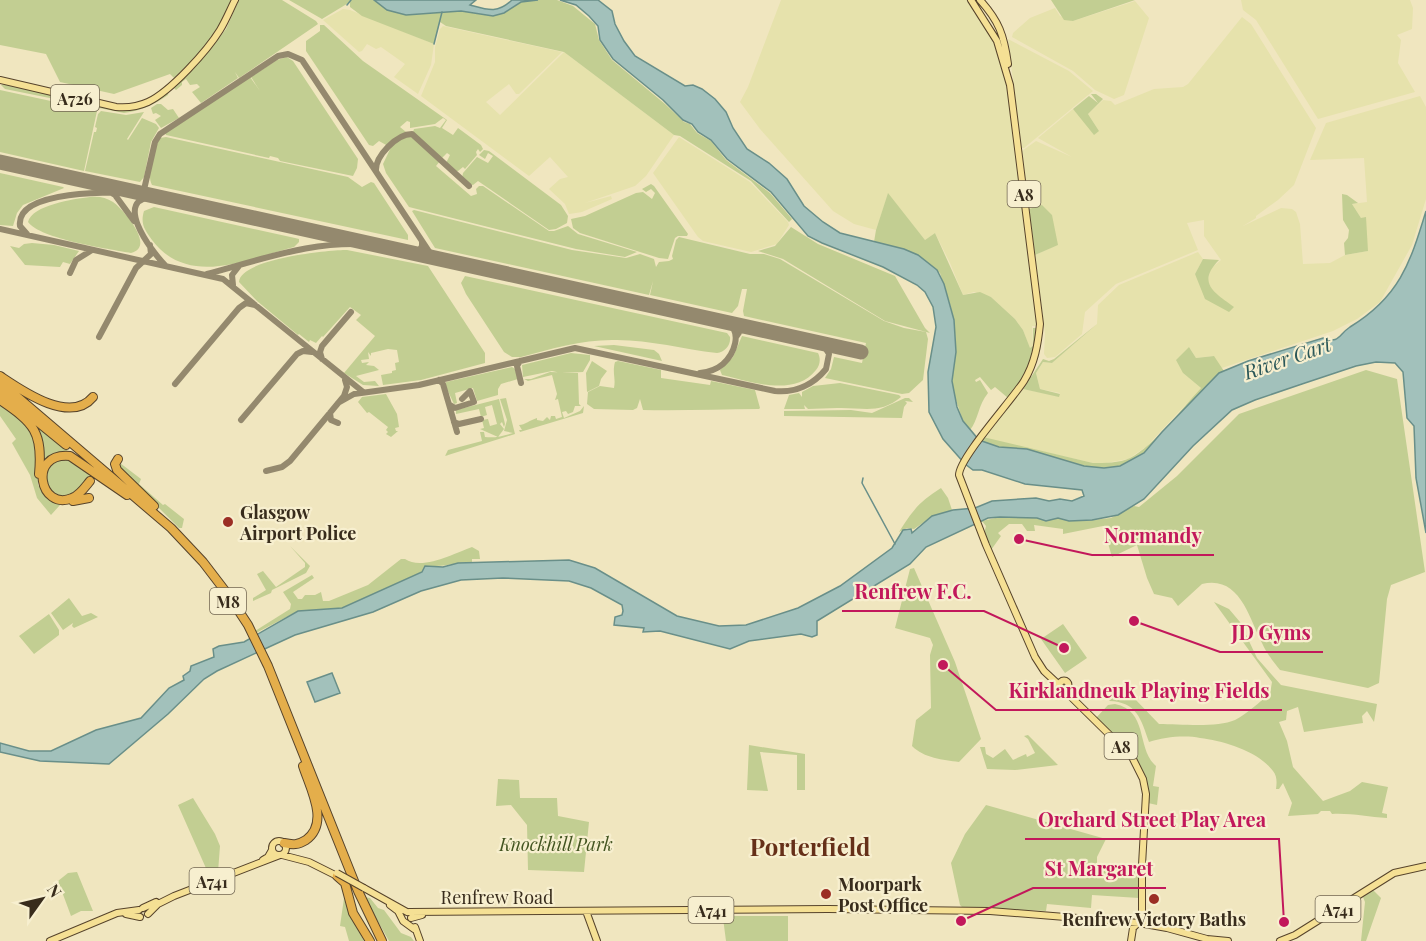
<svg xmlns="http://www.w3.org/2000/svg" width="1426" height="941" viewBox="0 0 1426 941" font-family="'Playfair Display',serif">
<rect width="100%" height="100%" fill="#f0e6bf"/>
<!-- farmland -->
<path fill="#e6e2ac" d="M781,0h186l5,5 23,36 15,50 28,235h-6l1,20 -3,3 -7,-19 -8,-11 -24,-22 -17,-5 -11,3 -13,-32 -15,-30 -10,7 -37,-46 -12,36 -22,-6 -21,-13 -73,-82 -20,-27 8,-15z
M1241,0h169l3,8 -1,21 -15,6 4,5 -3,23 17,29 -97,27 -62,-99 -13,-10z
M1135,1l14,17 -25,77 -10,4 -19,-9 -22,-19 -61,-34 1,-4 17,-15 25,-10 5,8 13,5z
M343,9l7,1 84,34 -3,21 -13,29 -24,-17 11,-13 -24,-17 -5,2 -9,-5 -5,7 -3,1 -36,-32z
M1242,17l9,7 65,104 -22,57 -16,15 -22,16v2l-13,8 38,-18 11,1 4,3 4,12 3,40 27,-1 15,-8 23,-4 -7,-33 -9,-14 15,-2 -3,-44 -54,2 16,-37 94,-27 6,11v92l-14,46 -32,57 -23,17 -24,12 -111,37 -9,-12 -17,2 -7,-11 -6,26 18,15 -54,58 -19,13 -22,4h-13l-109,-25 39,-49 36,7 1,-3 -20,-4 -4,-16 7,-11 9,1 45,-39 1,-19 21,-20 79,-33 5,7 -8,15 17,17 -4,-10 2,-12 11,-9 -17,-24v-16l-17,3 11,27 -82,34 -31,28 -3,22 -27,23 -8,1 -3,-4 1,-20 -10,-79 22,-10 -15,-40 -13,4 -7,-58 14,-10 36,16 -34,-19 35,-29 26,22 -11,-17 15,-14 8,1 4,4 39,-16 29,-2 5,-3z
M443,26l119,26 -43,42h-3l-7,-10 -23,18 14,13 64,-63 110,83 -28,41 -11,10 -50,17 26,-7 1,3 -30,13 -13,2 -4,-10 -16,-15 11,-10 8,-2 -18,-20 -21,19 -108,-80 14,-34v-15l5,-18z
M1008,39l61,32 24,20 -69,57h-3z
M679,137l71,45 38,40 1,3 -12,19 -26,8 -48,-11 -5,-4 -45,-64z"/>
<!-- green -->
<path fill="#c2ce92" d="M0,0h233l-15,30 -27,32 -17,16 -4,-4 -56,20 -54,-12 -14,-28 -46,-9z
M239,0h43l34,21 2,3 -79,54 -4,-6 3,6 -37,25 -9,-11 8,-5 -3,-3 -7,1 -4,-6 -4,3v3l-6,5 -3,-3 -4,3 -1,5c-14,10 -28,16 -44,18l-119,-24 -4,-4 5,-1 122,26 48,-25 36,-38 14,-18z
M289,0h85l13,10 19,5 55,-4 32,5 11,-3 17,-11 17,-2h19l16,6 22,18 4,16 13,20 53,44 19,18 6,2 7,9 14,8 15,19 44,33 22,26 -3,3 -38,-41 -71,-45 -6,-1 -110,-83 -118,-26 -6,-4 -6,22 -72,-28 -12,-9v-5l-28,17z
M1051,0h84l-62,21 -9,-1z
M320,25h4l39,36 84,59 -5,8 11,7 5,-7 23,17 2,4 -3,3 -2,-3 -2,3 1,3 -12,14 -2,-2 -5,4h-4l-8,-8 4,-8 -3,-2 -6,6 -28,-27 1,-3 21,-3 5,2 6,-8 -3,-2 -8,6 -25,4v-6l-3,-1 -7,6 6,5 -11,6 -7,8 -9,-5 -6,5 -4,-1 -63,-94v-10l14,-10z
M287,57l6,4 65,98 -1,9 -4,8 -73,-15 -2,-3 -8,-2 -1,2 -103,-23 -1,-2 85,-56 10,14 -9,-14 26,-17z
M0,90l97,21 -13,60 -84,-19z
M1091,94h5l7,5 -15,15 11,17 -5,4 -21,-26 16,-13 9,7z
M157,104h4l7,6 5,-1 6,9 -18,10 -6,-8 6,-4 -5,-3 -3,1 -2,-6z
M101,111l25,4 18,-3 -17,27 1,1 14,-22 14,6 3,4 -8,14 -7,35 -4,5 -55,-11 9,-39h2l1,-4 -2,-1 3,-13z
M409,134l6,2 25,25 -4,5 35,30 6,-2 -1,-5 3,-3h4l66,45h5l14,-5 10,8 59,18 -12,5 -49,-8 -167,-42 -23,-34 -3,-9 10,-21 7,-6z
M166,137l182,40 14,10 9,-5 3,1 34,52v5l-256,-55c-6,-10 2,-37 8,-47z
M484,150l5,1 72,54 7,11 -1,7 -11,6 -7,1 -71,-49 -5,4 -4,-1 -7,-6 1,-5 14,-16 11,6 5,-7 -5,-3 -3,6 -6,-4z
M0,173l63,14 1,1 -41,17 -6,8 -4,13 -13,-1z
M651,184l3,2 34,48 -1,2h-9l-3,2 -7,21 -9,-1 -79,-25 -7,-5 -2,-9 14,-3 51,-23 7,-1 9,7 3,-6 -4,-4 -5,3 -4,-3z
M888,193l37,47 10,-7 28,62 17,-3 11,5 24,22 8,11 7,18 3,-2v-18h4l-5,32 -9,19 -15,19 -13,-11 -4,3 -11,-13 -5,3 1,2 4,-2 8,13c-10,12 -10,28 -18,37l-7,-9 -10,-30 -1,-10 4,-29 -1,-19 -5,-29 -10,-31 -36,-24 -30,-7 2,-12z
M1342,194l5,1 11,8 -6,1 9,14 5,-1 2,34 -23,4 -1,-12 4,-5 1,-8 -6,-10z
M90,197c8,-1 16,0 23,5 11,8 43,45 18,51 -22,-4 -91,-14 -103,-31 4,-17 46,-23 62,-25z
M1042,205l10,10 6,30 -23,10 -6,-46z
M154,207l141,31 4,1v3l-5,5c-46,12 -106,41 -142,-7 -7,-10 -12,-16 -8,-29z
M414,210l158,40 54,8 14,-4 14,5 2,8 3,-5 10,-1 4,-2 -1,-3 4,-16 3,-3 71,17h14l16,5 104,62 20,7 22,4 2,7 -5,41 -14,13 -7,1 -77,-16 6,-9 3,-12 28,6 4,-20 -122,-27 -1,-5 4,-22h-5l-4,17 -6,7 -82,-18 3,-14 -4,14 -214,-47 -23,-37z
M791,227l27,17 77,32 30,52 5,5 -45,-12 -102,-62 -25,-8 17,-5z
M32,243l22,2 25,6 -9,13 -7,-2 -3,5 -35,-2 -15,-19 9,2 5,-4z
M347,250l81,16 57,87v10l-64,17 -38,5 -2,-10 11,-2v-2l4,-1 -1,-7 4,-1 -2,-12 -9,-1 -17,4v3l-3,-4 1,7 -8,1 1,3 7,-1 -3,3 8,1 5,4 -23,6 8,6 11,-1 4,5 -16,-1 -19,-12 31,-37 -19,-16 5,-5 -11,-8 -27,30 -1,-1 -6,7 -6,-3 -1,2 -10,-8 -1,1 -41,-34 -18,-19c1,-23 88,-32 108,-32z
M1203,259l16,1c-23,23 -4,33 15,47l-5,5 -24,-13 -10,-25z
M465,276l262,57 3,4c1,8 -5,15 -13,16 -35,-4 -70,-14 -105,-13 -31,0 -61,9 -91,17h-9l-8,-5 -38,-58 -5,-11z
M1097,324l-45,39 -9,-1 -7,11 4,16 20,5 -1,3 -36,-8 3,-6 -9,11 20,-37 2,-1 -9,19 1,2 12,-18 6,2 5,-2z
M742,336l76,17c3,6 2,12 -2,17 -22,28 -67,11 -94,5l-2,-5 13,-13z
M614,345l40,5 5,4 3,7 -68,-15z
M1189,347l7,11 18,-2 10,15 -5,2 -57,59 -18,21 -24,13 -16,2 -21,-2 -56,-17 -28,-1 -19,-8 3,-3 110,26c12,0 26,0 37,-5 24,-12 52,-50 71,-70l-18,-15 -7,-13z
M571,353l19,2v5l-7,12 -22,1 -9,-2 -29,6 -1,-12z
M592,361l15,10 -6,8 -2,7 -12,6 -1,-19z
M618,361l43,9v8l49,7 1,-4 44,9 5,18 -1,1c-39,0 -77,2 -116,1l-3,-11 -3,9 -4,2 -39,-1 -7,-5 1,-12 12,-6 14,2c2,-10 -2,-15 1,-26z
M512,367l3,2 3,10 -17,5 -3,5v6l-21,6 -4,-13 -18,5 2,10 -3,1 -8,-17v-5z
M1366,370l31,9 28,193 -34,13 -4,14 -8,84 -11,5 -88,-18c-6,-8 -14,-17 -18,-27 -13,-25 -22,-68 -60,-59l-24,22 -6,-8 -18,-4 -7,-16 -10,-33 -25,12 -9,-31 -40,8v-5l-29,-4 1,6h-8l-5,-7h-13l-11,9 3,3 -10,14 -7,-16 2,-8 -4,-5 18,-4 92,3 19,-2 23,-12 5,1 38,-31 62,-62z
M550,372l28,1 1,31 2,2h-6l-2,6 -5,2 -2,-3 -4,1 2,6 16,-7 4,-5 -1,7 -63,19 -1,-2h3l-3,-5c6,0 11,-5 18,-7v2l6,1 4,-4 3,3 1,-4h4l1,3 6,-2 -4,-18 -3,1 2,-6 -5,-19 -24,6 -4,-2h7z
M840,383l59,12 2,2c-21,18 -40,10 -64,11 -10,0 -20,1 -29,1l-4,-4 1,4h-21l5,-14 10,-2 3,4v-5l11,-6z
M386,394l11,20 2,13 -4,1 1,3h2l-7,6 -5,-3 2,-2 -2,-2 2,-3 -19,-15 -2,1 -9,-11 4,-5z
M506,398l9,36 -70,22 3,-6 34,-9 -2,-9h4l1,5c10,1 18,-1 28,-4l-9,-2 3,-11 -7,-21z
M905,398h4l4,4 -8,-1 2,2 -3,4 -2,11 -118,-2v-5l67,-1 21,3z
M499,399l6,25 -1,3 -2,-5 -2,2 4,5 -6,8 -18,-8 4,-1 -2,-8 6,-1 2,7 7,-2 -5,-19 -7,2 2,8 -6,2 -2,-8 -23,5v-4z
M0,403l28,20 9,19 1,43 7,10 15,10 -9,10 -14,-17 -7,-23 -18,-32 4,-4 -16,-23z
M26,417l48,39 -5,-2 -25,12 -2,-13z
M73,459l21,15c-15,19 -14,24 -40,22l-11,-16 8,-18z
M120,463l21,16 -2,5 24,21 2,-1 19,15 -2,9h-3l-60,-60 -1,-4z
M941,488l7,10 4,12 -22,8 -16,11 -7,-1 -8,4c14,-22 20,-30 42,-44z
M290,546l20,20 -4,7 -34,17 -1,3 -18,8v-3l13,-8 -9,-16 6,-3 13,16 29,-20v-4z
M472,547l7,4 1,8h-8v4c-17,0 -31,4 -47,3l-3,6 -80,36 -44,3 -42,22 -1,-2 35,-22 1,-5 -8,-12 29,-17 2,3 -21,14 5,7h4l3,-4h10l6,-3 2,9h6l39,-16 33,-26h4c17,12 50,-6 67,-12z
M914,568l41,94 26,77 -22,23c-16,-2 -35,-4 -47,-16l4,-26 15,-12 -1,-53 3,-10 -3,-7 -35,-10 15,-59z
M69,598l13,18 9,-3 7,4 -24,11 -2,-2 1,-3 -10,7 -12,-17z
M1214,602l15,7 11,13 17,36 24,27 96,19 -3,18 -7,-11 -5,5 1,7 -59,9 -6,-25 -11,4 -1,9 -7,2 8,19 6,26 30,34 27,-10 12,-9 26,5 -6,26 5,1v4c-19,-1 -36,-5 -55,-4l-2,-3h-9l-3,3 -30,2 4,-13 -9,-20 -4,6h-3c1,-7 1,-13 -3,-18 -15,-20 -49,-30 -73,-33 -15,-3 -36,-1 -51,4 -8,-23 -12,-40 -40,-41l11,-11 14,8 25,26c21,0 58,4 76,-4 12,-6 24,-18 35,-26l2,-12z
M49,614l10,16v5l-25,19 -15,-18z
M1063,624l24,34 -22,15 -24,-34z
M1115,704c34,7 21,45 41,62l-3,20 6,1 -2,18 -9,-2c0,-45 -22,-55 -52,-85l12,-13z
M1028,735l30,30 -43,5 -28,-1 -7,-22h5l1,7 7,4 12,-9 8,11 13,-6 1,3 8,-4 -7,-14 -4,-3z
M749,745l56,9v36h-8v-35l-37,-3 8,39 -21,-1z
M498,779l21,1 1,18h37l1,18 31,6 -5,50 -56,-2 -1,-45 -16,-20 -15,1z
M193,798l22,36 5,12 -2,26 -9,3 -31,-70z
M986,805l120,34 -9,18v9h43l-1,32 -47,-3 -1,13 -44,-4 -1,7 -84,-4 -2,-2 -9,-42 14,-29z
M77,872l16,39h-12l-10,5 -13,-35 10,-8z
M1373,890l8,8 -15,43h-5l4,-39 -2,-5z
M364,897l6,1 8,10 6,2 17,23 10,4 3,4h-25z
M344,898l4,13 16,30h-15l-4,-14 -5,-1z
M724,916h64v25h-62l-3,-23z"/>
<!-- water -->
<path fill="#a2c1bb" stroke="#698f89" stroke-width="1.5" d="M374,0h102l-6,5c18,5 27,9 42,-5h26l-17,2 -17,11 -11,3 -32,-5 -55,4 -19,-5z
M560,0h38l14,11 3,13 9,17 11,15 50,30 8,-1 9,4 13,10 11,13 7,16 14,21 22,14 18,16 17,27 19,16 17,11 64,16 14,6 19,15 7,14 10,36 2,32 -4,29 5,26 6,14 16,19 20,7 28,2 57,17 20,2 16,-2 24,-13 18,-21 57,-59 29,-12 75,-23c17,6 15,-3 27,-11 49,-30 60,-63 76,-116v322l-10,-55 -2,-52 -7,-8 -4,-46 -8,-9 -19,-1 -20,4 -54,18 -47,16 -23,10 -39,36 -49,53 -26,16 -26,5 -23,1 -11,-3 -12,3 -9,-3 -37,-1 -12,1 -62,29 -16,17 -93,57v14l-5,2 -11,-3 -52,7 -19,8 -70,-18 -17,1 1,-4 -30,-3 1,-8 7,-2 1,-4 -1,-6 -31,-17 -22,-7 -66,-3 -42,2 -40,11 -48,21 -78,23 -78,36 -13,8 -36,35 -59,50 -69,-3 -40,-9v-9l29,8h22l45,-21 45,-12 28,-30 15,-8 -1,-4 7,-5 1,-5 23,-9 -1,-8 6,-3 25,-4 54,-31 44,-3 80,-36 3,-6 18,1 15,-4 111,-3 26,8 82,48 42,10 27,-1 52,-17 42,-22 52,-38 11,-18 8,-1 1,4 20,-17 21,-6 22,-2 17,-7 44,-3 13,3 11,-2 12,2 12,-5 -2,-6 -57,-6 -43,-14h-9l-8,-6 -22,-25 -14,-27 -1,-40 8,-45 -3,-20 -8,-15 -8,-7 -34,-18 -61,-24 -14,-7 -37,-44 -44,-33 -16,-19 -13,-8 -6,-8 -9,-4 -20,-20 -50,-41 -13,-19 -2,-14 -9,-10 -13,-11z
M332,673l8,20 -25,9 -8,-20z"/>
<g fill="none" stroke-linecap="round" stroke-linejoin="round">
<!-- stream -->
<path stroke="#698f89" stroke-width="1.5" d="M347,5l4,-5
M434,44l8,-32
M863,478l-1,5 33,61"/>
<!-- taxiway -->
<path stroke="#94896e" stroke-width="6" d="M376,171c-1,-15 21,-37 36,-37l57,52
M94,183l21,12 19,26
M143,194l12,-52 5,-8 118,-78 10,-2 14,6 128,193 10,6
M156,197c-46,-1 -5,54 9,68
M0,229l223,50 139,112
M27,234l-7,-8c-5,-37 95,-34 119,-33
M410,253l9,-2 3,-5v-5
M70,273l6,-13 16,-10
M207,274c57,-15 108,-35 168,-29
M233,285l-1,-10 7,-9
M99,337l37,-69 15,-14 -1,-9
M736,337l4,-6 9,-3
M322,359l-2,-7 2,-6 29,-34
M520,361l-3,5 4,17
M700,373c9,-1 16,-3 23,-9 11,-10 20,-32 4,-41
M439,380l4,4 14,48
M175,384l64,-76 7,-5 9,2
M338,403l16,-9 65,-9 156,-37 200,43c20,2 38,-6 51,-22l3,-15 -5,-8 -7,-3
M450,405l5,3 19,-6 -4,-11 -8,8
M330,413l1,7 7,3
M241,420l56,-66 6,-3 9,1
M454,422l5,2 22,-5
M266,471l16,-4 8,-6 54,-65 3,-9 -2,-7"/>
<!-- runway -->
<path stroke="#94896e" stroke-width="15" d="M0,162l861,190"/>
<!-- major casing -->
<g stroke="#56432b" stroke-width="8">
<path id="major" d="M971,0l26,41 13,44 30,239c-2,20 -5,39 -16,57 -12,19 -65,77 -65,94l27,70 49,112 9,14 15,14
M980,0c19,21 24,35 28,64
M0,80l116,27c11,1 21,0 32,-5 23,-11 59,-51 72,-72 6,-10 10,-20 15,-30
M1059.5 685a4.5 4.5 0 1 1 9 0a4.5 4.5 0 1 1-9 0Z
M1063,689l69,68 11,22 3,15 -4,71v54l-9,9 -2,13
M272 848a7 7 0 1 1 14 0a7 7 0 1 1-14 0Z
M282,855l27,7 30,15
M263,860l5,-3 4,-7
M364,888l43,24
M390,905l8,6 5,10 11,8
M143,908l13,-6
M586,911l11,30
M409,912l419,-3 162,2 149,12 28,5 40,11 21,2
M126,914l14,3
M148,914l10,-10 16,-8 106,-41
M411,918l11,-3
M415,927l5,14
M50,941l67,-28 22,-3
M1280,941l15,-6 99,-62 32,-7"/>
</g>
<!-- highway casing -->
<g stroke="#56432b" stroke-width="10">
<path id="highway" d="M0,376c21,14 70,49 93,21
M0,382l171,146 32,34 26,34 19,29 20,41 90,225 24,50
M0,391l66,54
M0,400c34,23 43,32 39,74
M118,459l-3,5 2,6 37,36
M90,481c-5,6 -10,14 -18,17 -32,14 -45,-46 -2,-42l57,39
M73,501l16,-3
M284,843c9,2 14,2 22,-3 24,-17 4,-52 -3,-74
M337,876l8,7 8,30 17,28"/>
</g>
<!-- major -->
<use href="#major" stroke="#f5e094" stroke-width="6"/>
<!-- highway -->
<use href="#highway" stroke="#e4ae4b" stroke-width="8"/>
<!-- major-bridge casing -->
<g stroke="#56432b" stroke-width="8" stroke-linecap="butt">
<path id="major-bridge" d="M337,873l27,15"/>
</g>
<!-- major-bridge -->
<use href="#major-bridge" stroke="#f5e094" stroke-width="6"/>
</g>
<!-- markers -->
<g fill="#9b2e24" stroke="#f7efcf" stroke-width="2">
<circle cx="228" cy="522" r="6"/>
<circle cx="826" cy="894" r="6"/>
<circle cx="1154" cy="899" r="6"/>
</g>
<g text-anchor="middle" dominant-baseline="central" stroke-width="4.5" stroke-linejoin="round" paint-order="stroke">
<!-- shield labels -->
<g fill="#f7efcf" stroke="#716652" stroke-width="1.5">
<rect x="51" y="85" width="48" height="26" rx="4.5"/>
<rect x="1007.5" y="181" width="33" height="26" rx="4.5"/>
<rect x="210" y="588" width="36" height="26" rx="4.5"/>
<rect x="1104.5" y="733" width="33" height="26" rx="4.5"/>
<rect x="189.5" y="868" width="45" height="26" rx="4.5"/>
<rect x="1315.5" y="896" width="45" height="26" rx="4.5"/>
<rect x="688.5" y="897" width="45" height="26" rx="4.5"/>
</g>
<g font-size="16" font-weight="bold" fill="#382c1c">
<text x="75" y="98">A726</text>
<text x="1024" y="194">A8</text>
<text x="228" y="601">M8</text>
<text x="1121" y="746">A8</text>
<text x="212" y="881">A741</text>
<text x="1338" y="909">A741</text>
<text x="711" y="910">A741</text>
</g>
<!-- poi labels -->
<g font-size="18" font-weight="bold" fill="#382c1c" stroke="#f7efcf" text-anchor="start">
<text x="240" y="512">Glasgow<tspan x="240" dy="21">Airport Police</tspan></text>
<text x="838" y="884">Moorpark<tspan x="838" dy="21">Post Office</tspan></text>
<text x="1154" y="919" text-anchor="middle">Renfrew Victory Baths</text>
</g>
<!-- park labels -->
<g font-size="18" font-style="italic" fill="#435521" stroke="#f7efcf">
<text x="556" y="844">Knockhill Park</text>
</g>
<!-- street labels -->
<g font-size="18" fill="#382c1c" stroke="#f7efcf">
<text x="497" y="897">Renfrew Road</text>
</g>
<!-- water labels -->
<g font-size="20" font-style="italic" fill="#2a5758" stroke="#f7efcf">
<text transform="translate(1287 357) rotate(-19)">River Cart</text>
</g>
<!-- district labels -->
<g font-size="24" font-weight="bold" fill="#663019" stroke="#f7efcf">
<text x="810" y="846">Porterfield</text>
</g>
</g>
<!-- callouts -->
<path fill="none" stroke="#c2185b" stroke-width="2" d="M1019 539L1092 555H1214M1064 648L984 611H842M1134 621L1220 652H1323M943 665L996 710H1282M1284 922L1279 839H1025M961 921L1033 888H1166"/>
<g fill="#c2185b" stroke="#f7efcf" stroke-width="2">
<circle cx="1019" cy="539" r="6"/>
<circle cx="1064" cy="648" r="6"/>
<circle cx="1134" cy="621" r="6"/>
<circle cx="943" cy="665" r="6"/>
<circle cx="1284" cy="922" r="6"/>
<circle cx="961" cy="921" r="6"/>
</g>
<g font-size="20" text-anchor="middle" font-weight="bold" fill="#c2185b" stroke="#f7efcf" stroke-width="4.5" stroke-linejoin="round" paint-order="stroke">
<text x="1153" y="543">Normandy</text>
<text x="913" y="599">Renfrew F.C.</text>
<text x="1271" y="640">JD Gyms</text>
<text x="1139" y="698">Kirklandneuk Playing Fields</text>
<text x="1152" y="827">Orchard Street Play Area</text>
<text x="1099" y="876">St Margaret</text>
</g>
<!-- north arrow -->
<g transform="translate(42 899) rotate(56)" stroke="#f7efcf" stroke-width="4.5" paint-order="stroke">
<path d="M0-4.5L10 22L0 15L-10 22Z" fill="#382c1c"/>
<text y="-9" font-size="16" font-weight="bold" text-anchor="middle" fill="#382c1c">N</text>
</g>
</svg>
